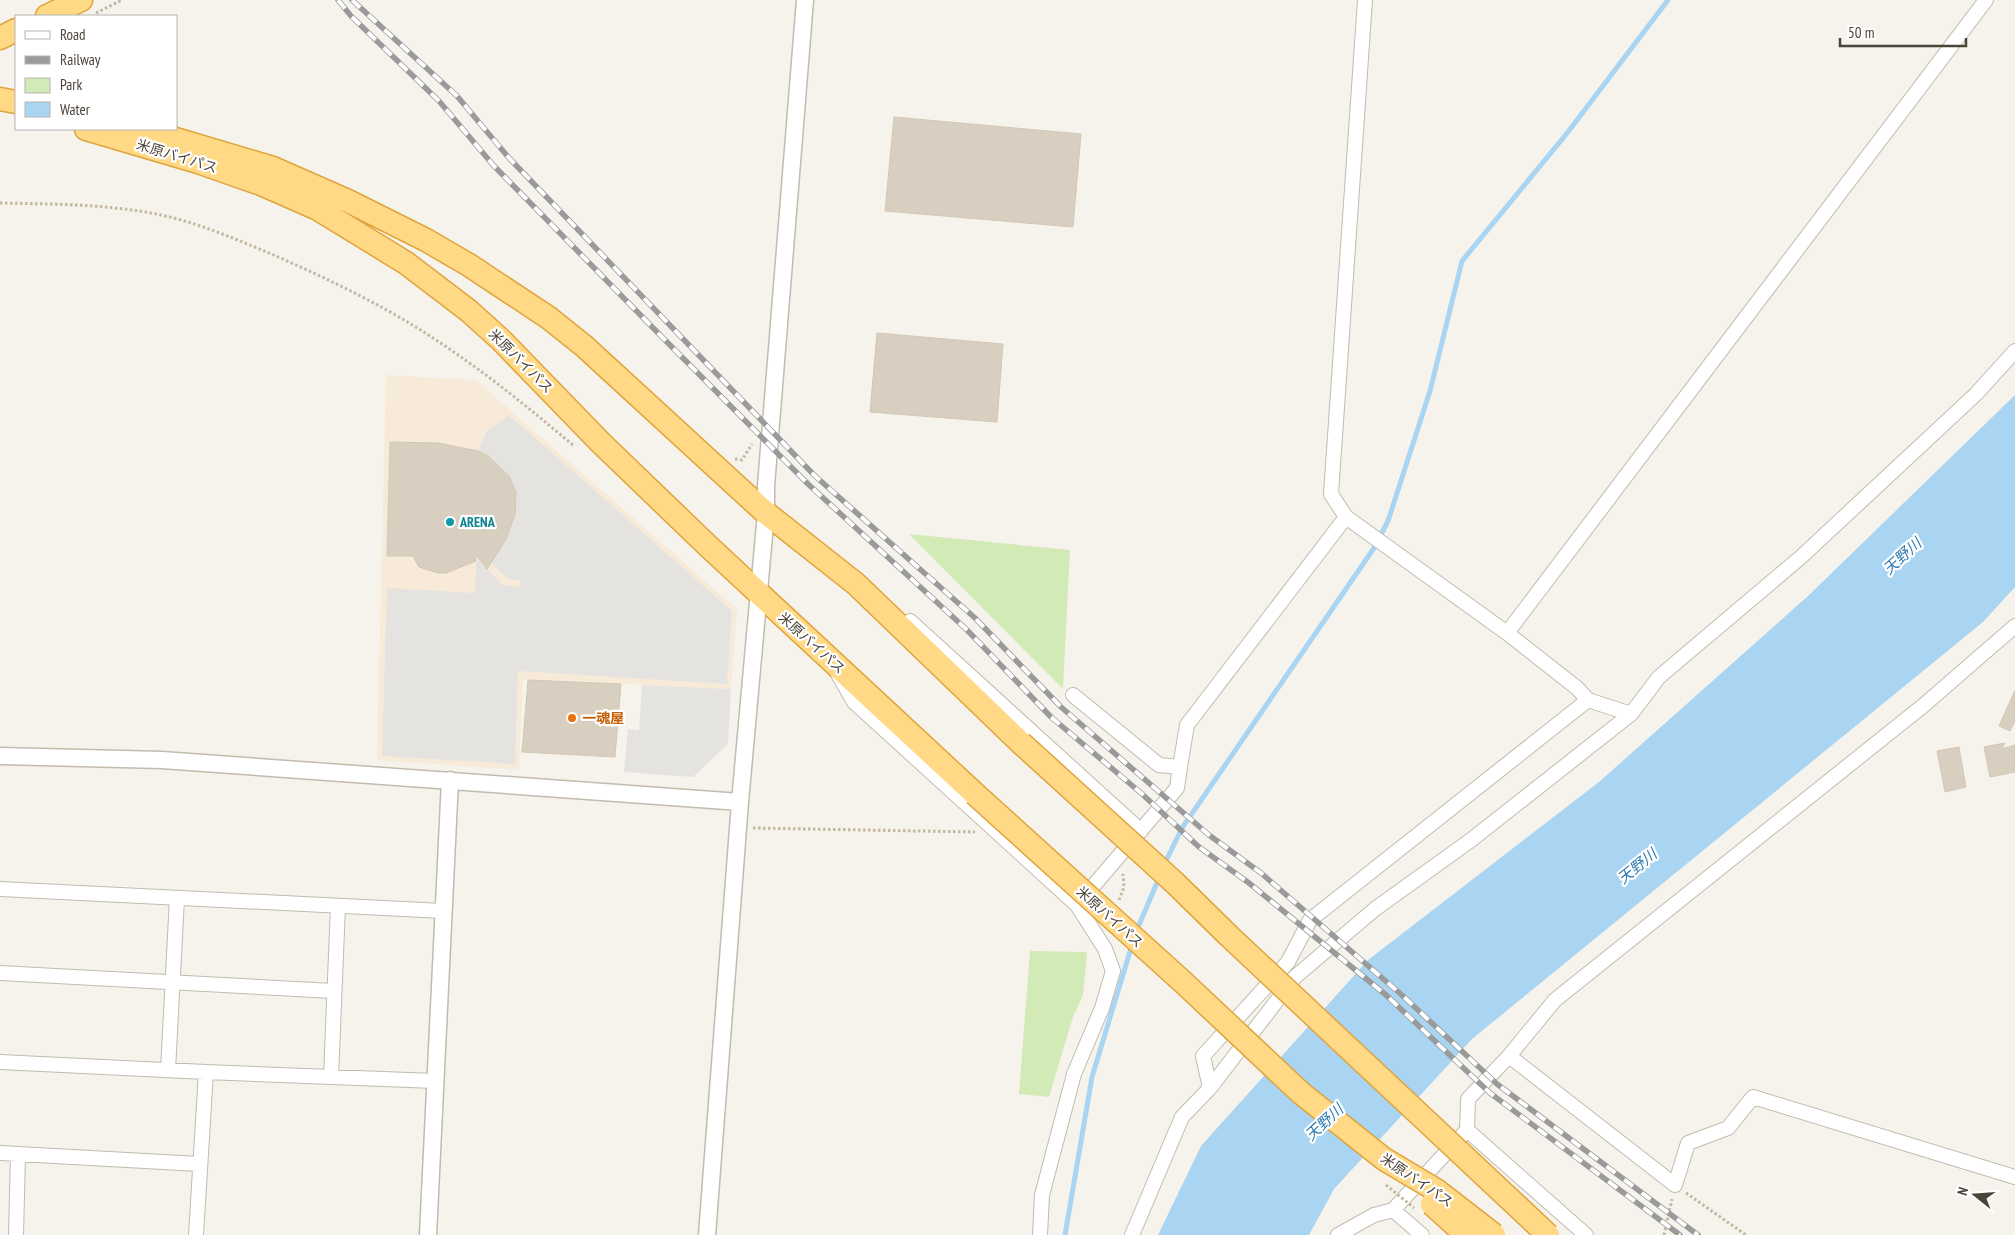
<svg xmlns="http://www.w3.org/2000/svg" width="2015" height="1235" viewBox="0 0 2015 1235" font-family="'PT Sans Narrow','Noto Sans JP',sans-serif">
<rect width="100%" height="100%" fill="#f6f3ec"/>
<!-- commercial -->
<path fill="#f7ead8" d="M386,375l90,5 261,229 -6,80 -208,-10 -4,91 -142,-10z"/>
<!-- green -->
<path fill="#d2eab5" d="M909,534l161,16 -7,139z
M1030,951l57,1 -4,43 -10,22 -24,80 -30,-3z"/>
<!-- parking -->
<path fill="#e5e3e0" d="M509,415l223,196 -5,73 -209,-13 -3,93 -133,-8 5,-168 88,5 1,-31 4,-2 22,25 17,2 1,-7 -12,-1 -20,-20 17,-18 5,-12 5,-14 1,-23 -13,-23 -15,-13 -10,-5 9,-20z
M642,685l89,4 -3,55 -35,33 -69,-5 4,-43 11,1z"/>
<!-- water -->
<path fill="#a9d4f2" d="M2015,395v192l-32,35 -511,417 -138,150 -25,46h-151l43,-89 167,-186 231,-178 209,-186z"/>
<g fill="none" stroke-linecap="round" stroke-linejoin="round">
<!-- stream -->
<path stroke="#a9d4f2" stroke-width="5" d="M1164,865l18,-37 192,-280 14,-27 42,-130 32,-130 106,-129 100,-132
M1136,932l23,-54
M1065,1235l27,-158 40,-132"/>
</g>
<!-- building -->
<path fill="#d8cfc1" stroke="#d3c7b4" d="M894,117l187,17 -8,93 -188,-16z
M877,333l126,11 -6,78 -127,-10z
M390,442l48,1 40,8 10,5 21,20 7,16 -1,23 -10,26 -18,28 -11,-14v6l-30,12h-8l-19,-6 -6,-11h-26z
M528,680l93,4 -6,73 -93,-5z
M2015,690v31l-5,10 -11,-5z
M2005,743l-3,6 13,-4v27l-25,5 -6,-30z
M1959,747l7,40 -21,5 -8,-41z"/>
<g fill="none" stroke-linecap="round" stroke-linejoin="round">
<!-- minor casing -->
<g stroke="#c2bbae" stroke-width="16">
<path id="minor" d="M1365,0l-34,494 15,23 161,116 70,55 11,12 43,14
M910,621l231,210
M1507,633l479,-633
M838,674l16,28 223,203
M1180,767l7,-42 159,-208
M0,889l443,22
M0,973l333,18
M1509,1056l166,129 13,-42 40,-15 25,-31 262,80
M0,1062l206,10
M168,1070l9,-172
M331,1077l7,-171
M1210,1088l-7,-32 85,-94 22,-42 278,-220
M1467,1130l119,105
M0,1153l199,11
M1393,1210l29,25
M16,1235l2,-81
M196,1235l10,-163 229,9
M1040,1235l2,-40 32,-121 28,-66 11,-37 -8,-22 -28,-44 100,-117 3,-21 -21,-2 -86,-70
M1132,1235l50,-118 28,-29 85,-111 80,-68 96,-69 160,-126 28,-37 142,-120 175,-163 39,-43
M1338,1235l36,-20 19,-5 74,-80 1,-31 41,-43 46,-56 369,-295 91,-79"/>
</g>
<!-- tertiary casing -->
<g stroke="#c2bbae" stroke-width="19">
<path id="tertiary" d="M0,756l162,4 578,42
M428,1235l22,-455
M707,1235l33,-433 26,-289v-27l39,-486"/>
</g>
<!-- trunk casing -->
<g stroke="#e0a43c" stroke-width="25">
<path id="trunk" d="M47,16l34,-16
M0,38l16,-8
M0,99l16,3
M86,129l112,33 63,22 57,25 88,54 63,48 32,29 100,103 107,103 267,248
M142,129l131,39 75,33 78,39 43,25 80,53 35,28 182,167 90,71 165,159"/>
</g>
<!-- path -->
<path stroke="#c4b79f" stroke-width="3" stroke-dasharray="2.5 2.5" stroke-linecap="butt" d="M96,13l26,-13
M0,203c51,1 101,1 151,10 40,7 80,24 118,40 55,24 110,50 161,83 51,33 98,71 144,110
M735,459l7,1 10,-16
M753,828l222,4
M1119,900l5,-13 -1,-13
M1686,1193l60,42
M1664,1235l8,-36"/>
<!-- minor -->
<use href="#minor" stroke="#fff" stroke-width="14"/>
<!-- tertiary -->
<use href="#tertiary" stroke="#fff" stroke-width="16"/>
<!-- trunk -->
<use href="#trunk" stroke="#ffd985" stroke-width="22"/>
<!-- rail casing -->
<g stroke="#9a9a9a" stroke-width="5.5">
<path id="rail" d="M338,0l13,16 88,85 55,65 170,173 144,145 158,145 85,88 90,76 58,54 50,36 137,112 104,98 190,142
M352,0l105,96 52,62 305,317 161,143 86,89 148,128 52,38 142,123 94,88 201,151"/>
</g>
<!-- rail -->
<use href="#rail" stroke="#fff" stroke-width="4" stroke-dasharray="11" stroke-linecap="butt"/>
<!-- trunk-bridge casing -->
<g stroke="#e0a43c" stroke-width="25" stroke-linecap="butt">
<path id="trunk-bridge" d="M1021,743l155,141 53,52 319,299
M975,794l209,189 117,110 83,66 52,31 58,45
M1432,1204l34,31"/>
</g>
<!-- path-bridge -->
<path stroke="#c4b79f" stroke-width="3" stroke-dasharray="2.5 2.5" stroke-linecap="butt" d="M1386,1185l28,23"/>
<!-- trunk-bridge -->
<use href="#trunk-bridge" stroke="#ffd985" stroke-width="22"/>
</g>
<!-- markers -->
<circle fill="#0f9aa8" stroke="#fff" stroke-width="2" cx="450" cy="522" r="5"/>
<circle fill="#e8710a" stroke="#fff" stroke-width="2" cx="572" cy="718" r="5"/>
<g text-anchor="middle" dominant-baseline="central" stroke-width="4.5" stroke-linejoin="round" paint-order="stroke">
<!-- street labels -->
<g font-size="14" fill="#4b4439" stroke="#fff">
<text transform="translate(177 156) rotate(17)">米原バイパス</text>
<text transform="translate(521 361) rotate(45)">米原バイパス</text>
<text transform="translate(812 643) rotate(42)">米原バイパス</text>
<text transform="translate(1110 917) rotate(42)">米原バイパス</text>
<text transform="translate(1417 1180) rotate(34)">米原バイパス</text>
</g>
<!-- culture labels -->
<g font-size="14" font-weight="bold" fill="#0d838f" stroke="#fff" text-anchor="start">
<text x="460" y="522">ARENA</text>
</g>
<!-- food labels -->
<g font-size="14" font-weight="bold" fill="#c56008" stroke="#fff" text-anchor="start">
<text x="582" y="718">一魂屋</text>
</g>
<!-- water labels -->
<g font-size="15" font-style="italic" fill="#2e7ab2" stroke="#fff">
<text transform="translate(1902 556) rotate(-42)">天野川</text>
<text transform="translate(1637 866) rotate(-39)">天野川</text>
<text transform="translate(1324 1122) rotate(-43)">天野川</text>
</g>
</g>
<!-- legend -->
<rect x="15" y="15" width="162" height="115" fill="#ffffff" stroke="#b7b4b0"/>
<rect x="25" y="31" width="25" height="8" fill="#ffffff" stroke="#b7b4b0"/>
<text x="60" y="40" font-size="15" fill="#4b4439">Road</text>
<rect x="25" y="56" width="25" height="8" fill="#9a9a9a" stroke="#b7b4b0"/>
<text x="60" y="65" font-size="15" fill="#4b4439">Railway</text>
<rect x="25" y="78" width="25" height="15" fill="#d2eab5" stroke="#b7b4b0"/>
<text x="60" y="90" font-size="15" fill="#4b4439">Park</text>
<rect x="25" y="102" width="25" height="15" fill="#a9d4f2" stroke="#b7b4b0"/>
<text x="60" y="115" font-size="15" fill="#4b4439">Water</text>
<!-- north arrow -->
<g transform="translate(1975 1195) rotate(287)" stroke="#ffffff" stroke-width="4" paint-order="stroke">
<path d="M0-4L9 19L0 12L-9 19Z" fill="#4b4439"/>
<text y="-8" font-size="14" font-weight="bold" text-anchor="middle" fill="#4b4439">N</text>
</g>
<!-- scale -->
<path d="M1840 38v8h126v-8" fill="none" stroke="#4b4439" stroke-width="2.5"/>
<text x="1848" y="38" font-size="15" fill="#4b4439" stroke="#ffffff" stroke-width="4" paint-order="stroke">50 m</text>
</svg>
